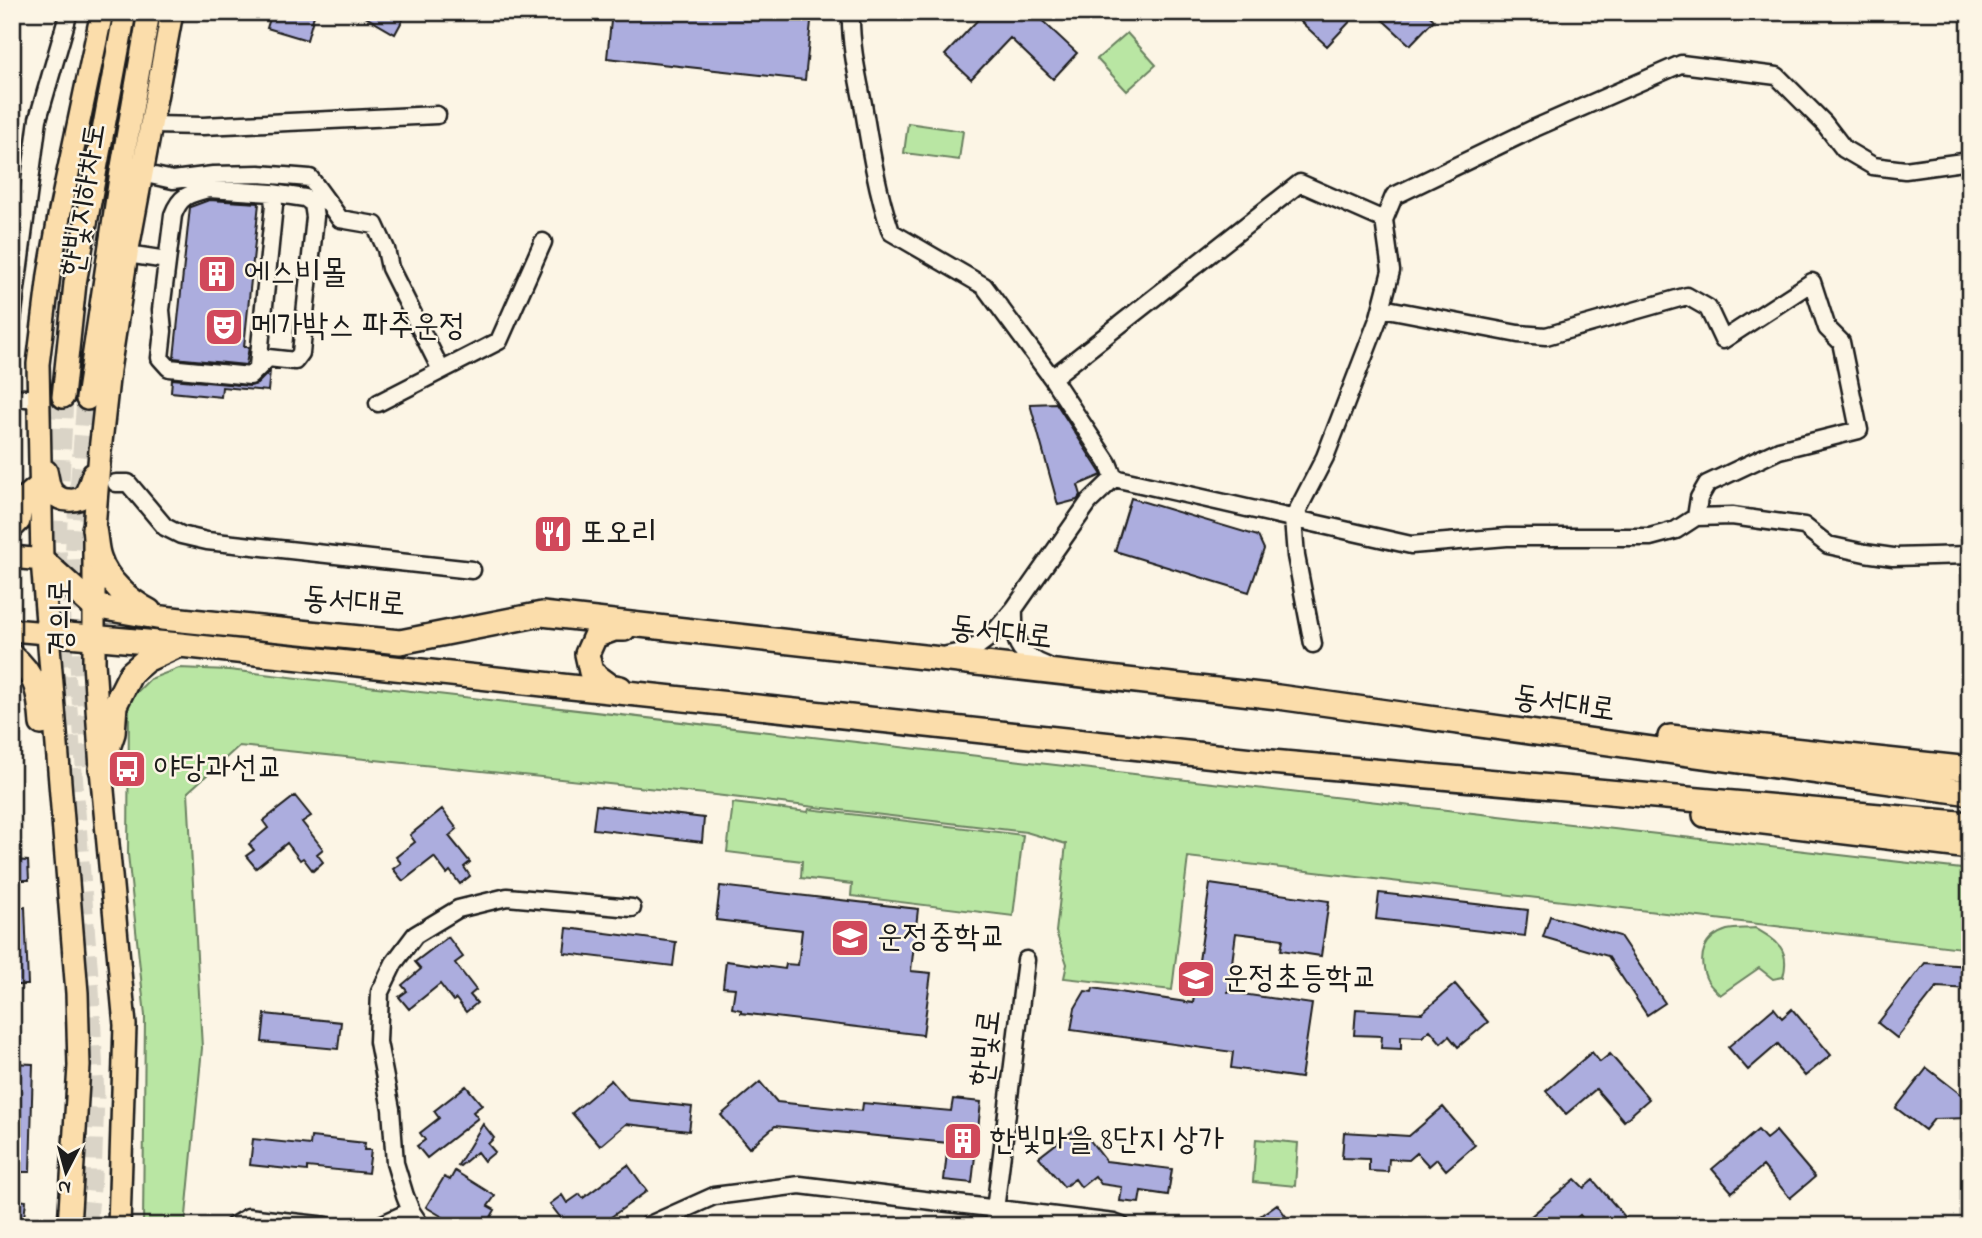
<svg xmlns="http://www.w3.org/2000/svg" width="1982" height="1238" viewBox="0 0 1982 1238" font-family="'Indie Flower','Poor Story',sans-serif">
<rect width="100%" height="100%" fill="#fcf5e5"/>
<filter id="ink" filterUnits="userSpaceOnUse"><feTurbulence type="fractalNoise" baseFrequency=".0143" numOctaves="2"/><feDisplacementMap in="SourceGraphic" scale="14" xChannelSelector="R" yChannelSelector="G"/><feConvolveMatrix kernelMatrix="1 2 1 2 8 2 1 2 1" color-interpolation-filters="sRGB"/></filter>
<g filter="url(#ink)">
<!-- green -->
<path fill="#b9e6a3" stroke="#6a8160" stroke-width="2" d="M1127,33l29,32 -29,26 -30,-32z
M908,123l55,8 -4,29 -55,-7z
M179,668l50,2 1741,200v79l-782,-92 -16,133 -108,-12 3,-14 -11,-32 10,-88 -40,-12 -311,-37 -476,-49 -51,46 14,256 -17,178h-42l2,-210 -17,-162 1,-154 21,-21z
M733,803l75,9 1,-3 214,26 -10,81 -162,-20 1,-12 -51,-6 1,-17 -75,-9z
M1755,928c22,13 36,21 28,49l-10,2 -14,-11 -39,27c-5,-5 -12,-11 -14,-17 -9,-22 -2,-41 21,-48 9,-2 19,-1 28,-2z
M1256,1139l42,4 -3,43 -42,-4z"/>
<!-- building -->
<path fill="#acadde" stroke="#1c1c1c" stroke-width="2" d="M272,12h43l-8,28 -40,-12z
M357,12h50l-12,22z
M612,12h200l-7,68 -198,-22z
M985,12h48l44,41 -24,26 -43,-41 -39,41 -26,-24z
M1310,12h49l-32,34 -26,-24z
M1374,12h52l8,8 -24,25z
M209,200l50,3 -15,144h5l-3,18 -72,-7 16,-151z
M270,371l-2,20 -46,-4 -1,10 -50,-5 1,-13 78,7 7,-2z
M1056,403l46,72 -24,10 3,10 -4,5 -19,5 -28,-101z
M1131,498l127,38 6,13 -15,43 -134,-41z
M295,796l16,20 -9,6 21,27 -6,5 6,8 -10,9 -10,-13 -3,2 -13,-17 -31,25 -10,-12 8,-6 -5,-6 19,-16 -5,-7z
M596,805l108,13 -2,24 -109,-13z
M442,809l15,20 -8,7 21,26 -6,5 6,9 -10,8 -10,-13 -3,3 -13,-17 -31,24 -10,-12 8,-6 -5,-6 19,-15 -5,-7z
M12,860l16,1 1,19h-17z
M1210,884l119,17 -8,55 -40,-6 2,-11 -47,-6 -8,59 84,12 -11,74 -70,-10 2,-16 -162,-22 4,-22 10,-17 7,1 1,-4 100,15z
M720,886l198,23 -7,62 20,2 -8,62 -182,-22v-3l-9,-2 3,-20 -12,-1 3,-26 59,8 1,-5 12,1 4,-35 -86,-10z
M1379,893l149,17 -3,26 -149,-17z
M25,907l3,78h-16v-77z
M1550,916l70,20 45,67 -18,12 -39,-59 -65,-19z
M567,928l109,14 -3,24 -109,-13z
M448,937l15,20 -8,6 21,27 -6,5 7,8 -11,9 -10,-13 -3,2 -13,-17 -31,25 -10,-12 8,-6 -5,-6 19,-16 -6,-7z
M1925,963l45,3v23l-33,-2 -40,51 -19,-15z
M1455,984l33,38 -30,25 -9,-11 -8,7 -11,-13 -8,7 -21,-1v13l-20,-1 1,-12 -28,-1 2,-26 66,4z
M1774,1008l8,10 10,-9 39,46 -26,21 -27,-32 -30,26 -20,-23z
M265,1014l76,8 -3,27 -76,-7z
M1592,1052l8,10 10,-8 39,45 -25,22 -28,-32 -30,25 -20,-23z
M12,1063l21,1 -3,108h-18z
M1927,1068l36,28h7v22l-36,1 -9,11 -29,-22z
M611,1080l17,20 64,7 -3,24 -63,-7 -26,22 -28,-33z
M760,1082l17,20 85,9 1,-8 88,8 2,-12 28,3 -9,81 -28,-3 4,-37 -173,-17 -26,22 -28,-33z
M466,1086l16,19 -9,7 5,6 -51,40 -10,-12 8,-6 -5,-7 19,-15 -5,-7z
M1443,1107l32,38 -29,25 -9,-11 -8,7 -12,-13 -8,7 -20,-1 -1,13 -19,-1v-12l-27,-1 2,-26 65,4z
M483,1124l11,14 -6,6 7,8 -11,9 -7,-9 -17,14 -2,-1z
M1079,1126l27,35 66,8 -4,26 -27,-4 -2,12 -19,-2 2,-14 -21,-3 -6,-8 -14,11 -6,-8 -11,8 -25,-30z
M1758,1130l8,9 10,-8 39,46 -25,21 -27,-32 -31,26 -20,-23z
M311,1137l54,6 -1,7h7l-3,23 -61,-6v4l-57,-6 3,-26 57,6z
M628,1165l19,26 -47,34 -4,-5 -7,6h-22l-17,-22 12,-9 5,8 13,-9 3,4z
M455,1171l40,25 -7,10 7,4 -9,16h-28l-32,-19 18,-30 6,3z
M1575,1179l9,9 9,-8 40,46h-44l-9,-11 -13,11h-30l-7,-9z
M12,1199l14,2 -3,25h-11z
M1277,1204l16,22h-47z"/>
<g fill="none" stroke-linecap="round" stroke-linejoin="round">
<!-- major-tunnel -->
<path stroke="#dad4c7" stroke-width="21" stroke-dasharray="21 10" stroke-linecap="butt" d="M63,397l-7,147 4,76 29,369 5,109 -3,81 -5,47
M86,766l-7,-119 -4,-90 12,-158"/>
<!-- minor casing -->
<g stroke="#1c1c1c" stroke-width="21">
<path id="minor" d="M851,12c-1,31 6,62 12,92 7,43 14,87 28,128l93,54 68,92 56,85 6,15
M151,125l52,1 234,-11
M141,173l32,7 40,-5 46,-1 51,4 30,41 35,6 11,24 4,19 51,102
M208,189l64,4 33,5 8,6 2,13 -14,136 -6,8 -27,-3 -18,18 -81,-8 -9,-10 3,-27 -2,-21 12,-95c7,-19 15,-21 35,-26z
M1384,220l10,-24 141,-68 146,-64 96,12 47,47 20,26 29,17 32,4 65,-9
M127,254l40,6
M1382,308l136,26 28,2 141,-40 21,12 15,32 89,-58 15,46 14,14 18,88 -80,20 -72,34 -8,14 -3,19
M12,320l26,-201 31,-107
M258,366l16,-161 -2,-12
M1052,378l248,-195 84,37 7,51 -12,46 -54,140 -32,62 3,37 17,88
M12,397l27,2
M378,403l121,-62 44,-99
M1114,478l297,67 96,-8h143l26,-7 20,-13 36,-1 72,10 24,19 37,8 28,4 77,-2
M116,483h12l37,44 16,8 26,6 265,29
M1014,609c-1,31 2,45 33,57
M947,655l19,-4 13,-6 12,-9 23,-27 75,-107 25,-24
M233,1226l15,-9 79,9
M378,1226l33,-15
M421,1226l-10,-15 -6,-15 -10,-33 -4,-54 -13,-67 2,-50 14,-29 21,-28 43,-26 49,-12 125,11
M647,1226l67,-30 86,-11 314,38 8,3
M993,1226l33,-266"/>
</g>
<!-- major casing -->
<g stroke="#1c1c1c" stroke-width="26">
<path id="major" d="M63,397l12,-114 50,-271
M87,399l33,-221 29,-166
M46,471c2,7 2,16 7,22 4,4 10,7 15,7 20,2 20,-14 25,-26
M12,528l7,-7 3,-21 18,-15
M12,557l30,3
M12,630l34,3
M12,655c24,18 27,41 29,69
M69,1226l10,-160 -2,-73 -35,-433 -4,-196 11,-89 11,-64 42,-199
M119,1226l6,-201 -24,-256 -7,-107v-133l6,-78 9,-81 18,-116 45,-242"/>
</g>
<!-- highway casing -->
<g stroke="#1c1c1c" stroke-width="28">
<path id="highway" d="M94,529c2,9 2,20 5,28 7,23 30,44 50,54
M42,560l51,46 69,12 238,24 142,-28 736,83 692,96
M46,633l134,12 1091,117 699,62
M620,688l-10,-2 -19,-14 -4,-18 8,-18 19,-7h10
M1670,737l300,32
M101,769l12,-36 2,-28 16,-32 15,-13 33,-15
M1705,815l265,32"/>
</g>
<!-- minor -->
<use href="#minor" stroke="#fcf5e5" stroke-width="16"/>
<!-- major -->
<use href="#major" stroke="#fbddab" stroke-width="21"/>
<!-- highway -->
<use href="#highway" stroke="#fbddab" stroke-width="23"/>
</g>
</g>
<!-- icons -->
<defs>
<g id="building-square" transform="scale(2.0125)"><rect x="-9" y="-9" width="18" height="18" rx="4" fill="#d1495b" stroke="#fcf5e5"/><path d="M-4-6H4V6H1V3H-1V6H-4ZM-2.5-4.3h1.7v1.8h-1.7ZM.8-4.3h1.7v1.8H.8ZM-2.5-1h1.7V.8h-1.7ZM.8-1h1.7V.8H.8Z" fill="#fff"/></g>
<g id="theatre-square" transform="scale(2.0125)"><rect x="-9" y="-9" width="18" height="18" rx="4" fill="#d1495b" stroke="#fcf5e5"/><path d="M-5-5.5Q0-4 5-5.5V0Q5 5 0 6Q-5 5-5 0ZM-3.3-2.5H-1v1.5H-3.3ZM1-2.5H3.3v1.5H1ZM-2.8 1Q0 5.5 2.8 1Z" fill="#fff"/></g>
<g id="restaurant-square" transform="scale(2.0125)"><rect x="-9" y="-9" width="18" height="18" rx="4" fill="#d1495b" stroke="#fcf5e5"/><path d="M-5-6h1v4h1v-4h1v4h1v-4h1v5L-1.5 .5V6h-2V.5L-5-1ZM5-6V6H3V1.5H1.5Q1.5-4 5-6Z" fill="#fff"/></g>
<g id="bus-square" transform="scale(2.0125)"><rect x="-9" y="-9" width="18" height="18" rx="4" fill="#d1495b" stroke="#fcf5e5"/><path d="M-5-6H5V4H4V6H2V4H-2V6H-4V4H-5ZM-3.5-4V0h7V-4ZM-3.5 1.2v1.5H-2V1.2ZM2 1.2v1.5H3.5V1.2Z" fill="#fff"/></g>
<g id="school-square" transform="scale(2.0125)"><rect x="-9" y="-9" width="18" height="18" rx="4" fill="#d1495b" stroke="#fcf5e5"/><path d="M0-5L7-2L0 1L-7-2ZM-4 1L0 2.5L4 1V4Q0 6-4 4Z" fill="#fff"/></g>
</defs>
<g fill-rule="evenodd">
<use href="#building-square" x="217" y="274"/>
<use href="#theatre-square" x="224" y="327"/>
<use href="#restaurant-square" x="553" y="534"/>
<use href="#bus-square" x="127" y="769"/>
<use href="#school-square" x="850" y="938"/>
<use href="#school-square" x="1196" y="979"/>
<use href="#building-square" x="963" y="1141"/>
</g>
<g text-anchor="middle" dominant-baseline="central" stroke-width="5" stroke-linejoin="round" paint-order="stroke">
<!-- street labels -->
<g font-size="32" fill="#1c1c1c" stroke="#fcf5e5">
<text transform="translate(85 200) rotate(-81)">한빛지하차도</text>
<text transform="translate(354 603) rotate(4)">동서대로</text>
<text transform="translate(62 617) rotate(-90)">경의로</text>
<text transform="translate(1001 634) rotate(6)">동서대로</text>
<text transform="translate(1564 705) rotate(8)">동서대로</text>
<text transform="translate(987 1048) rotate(-83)">한빛로</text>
</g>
<!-- poi labels -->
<g font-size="32" fill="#1c1c1c" stroke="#fcf5e5" text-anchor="start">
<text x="244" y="274">에스비몰</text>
<text x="251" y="327">메가박스 파주운정</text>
<text x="580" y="534">또오리</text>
<text x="154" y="769">야당과선교</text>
<text x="877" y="938">운정중학교</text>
<text x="1223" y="979">운정초등학교</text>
<text x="990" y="1141">한빛마을 8단지 상가</text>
</g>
</g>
<!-- margin -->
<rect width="1982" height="1238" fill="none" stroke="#fcf5e5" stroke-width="42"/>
<rect x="21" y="21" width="1940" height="1196" fill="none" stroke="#1c1c1c" stroke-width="2.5" filter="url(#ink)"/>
<!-- north arrow -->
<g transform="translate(66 1172) rotate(186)" stroke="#fcf5e5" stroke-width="5" paint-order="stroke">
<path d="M0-5L12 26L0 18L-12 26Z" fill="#1c1c1c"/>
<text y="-10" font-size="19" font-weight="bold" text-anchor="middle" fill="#1c1c1c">N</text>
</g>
</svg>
